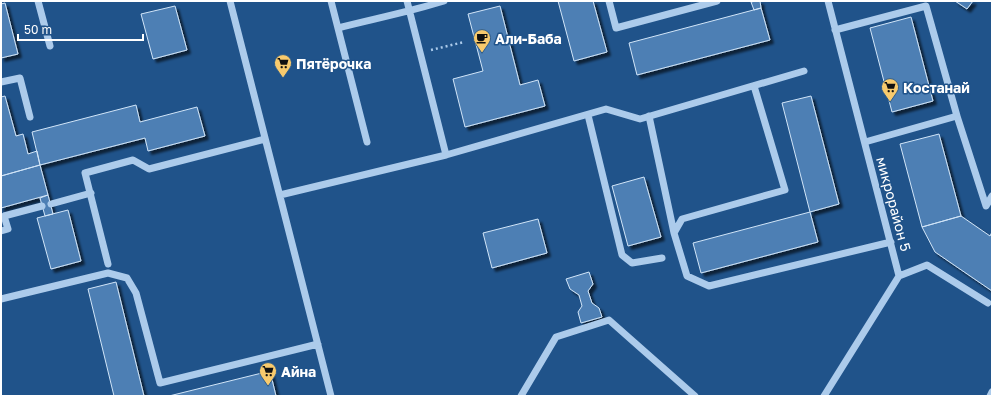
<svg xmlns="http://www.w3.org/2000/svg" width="993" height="397" viewBox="0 0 993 397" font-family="'Golos Text',sans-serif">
<defs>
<filter id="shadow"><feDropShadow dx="3.5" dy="3.5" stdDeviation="1" flood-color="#0009"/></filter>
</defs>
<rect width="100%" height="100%" fill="#20538a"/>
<!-- building -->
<path fill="#4d7fb4" stroke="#d1e5f8" filter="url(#shadow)" d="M558,1h35l14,51 -33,9z
M756,1h4l1,7 -7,2 -3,-8z
M955,1h18l-6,8z
M5,3l13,51 -17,4v-54z
M175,6l12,44 -34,9 -12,-45z
M500,6l20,79 18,-5 7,26 -80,21 -12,-48 30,-8 -15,-57z
M761,8l9,32 -133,35 -8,-32z
M911,17l22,84 -41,11 -22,-84z
M5,96l11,40 7,-2 5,20 9,-3 3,14 -39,11v-79z
M811,96l28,108 -29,8 -28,-109z
M136,105l4,17 57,-15 8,29 -57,15 -3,-13 -105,27 -8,-33z
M939,134l22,82 -39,11 -22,-83z
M40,165l8,30 -47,13v-32z
M644,177l17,60 -33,9 -16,-60z
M48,195l5,19 -8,2 -5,-18z
M68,210l13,51 -30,8 -14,-51z
M810,212l8,30 -117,31 -8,-30z
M961,216l29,20 2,-4v59l-57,-39 -13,-25z
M538,219l9,34 -55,15 -9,-35z
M589,272l4,12 -5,7 4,12 7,5 3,9 -21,6 -3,-11 4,-6 -3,-11 -9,-6 -4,-10z
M116,282l28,114h-30l-26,-107z
M270,371l6,25h-107z"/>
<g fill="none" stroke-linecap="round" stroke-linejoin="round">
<!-- path -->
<path stroke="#accbeb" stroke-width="2.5" stroke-dasharray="2 3" stroke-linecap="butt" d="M431,50l33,-8"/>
<!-- minor -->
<path stroke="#accbeb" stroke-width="7" d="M38,1l12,45
M230,1l101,395
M331,1l36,141
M407,1l39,154
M609,1l7,27 101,-27
M338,28c35,-9 71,-16 106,-27
M835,30l91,-24 31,110 -92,26
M1,82l19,-4 10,39
M754,86l31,104 -103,29 -8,14 13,43 22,10 182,-44
M588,115l34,140 10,8 30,-5
M649,116l25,117
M957,116l29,90 6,-10
M280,195l166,-40 160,-46 34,10 164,-48
M51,204l40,-11
M1,231l7,-2 -4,-13 38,-10
M108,264l-23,-91 48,-13 16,9 116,-30
M899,276l28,-11 61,38
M1,299l107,-26 19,5 9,15 24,90 158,-39
M521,396l35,-59 53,-17 86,76
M824,396l75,-120 -71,-275
M990,396l2,-4"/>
</g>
<!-- icons -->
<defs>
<g id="cafe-pin" transform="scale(0.9)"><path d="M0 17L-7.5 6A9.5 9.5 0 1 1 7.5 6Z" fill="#f8ca6d" stroke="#20538a"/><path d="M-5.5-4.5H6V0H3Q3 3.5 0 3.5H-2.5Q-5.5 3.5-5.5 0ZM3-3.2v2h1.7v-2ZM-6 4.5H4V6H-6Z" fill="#111"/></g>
<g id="supermarket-pin" transform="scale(0.9)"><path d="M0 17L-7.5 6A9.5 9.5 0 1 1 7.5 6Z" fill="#f8ca6d" stroke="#20538a"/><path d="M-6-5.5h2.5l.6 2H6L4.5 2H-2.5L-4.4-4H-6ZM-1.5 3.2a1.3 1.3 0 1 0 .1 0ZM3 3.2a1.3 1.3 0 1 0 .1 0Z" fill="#111"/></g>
</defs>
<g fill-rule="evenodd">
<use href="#cafe-pin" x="482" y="38"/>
<use href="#supermarket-pin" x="283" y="63"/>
<use href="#supermarket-pin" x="890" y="87"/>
<use href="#supermarket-pin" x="268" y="371"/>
</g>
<g text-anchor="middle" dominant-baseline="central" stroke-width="3" stroke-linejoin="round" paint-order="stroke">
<!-- poi labels -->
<g font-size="14" font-weight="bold" fill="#fff" stroke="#20538a" text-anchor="start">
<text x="495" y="38">Али-Баба</text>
<text x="296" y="63">Пятёрочка</text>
<text x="903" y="87">Костанай</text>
<text x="281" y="371">Айна</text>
</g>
<!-- street labels -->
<g font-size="14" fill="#fff" stroke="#20538a">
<text transform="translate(894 204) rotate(75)">микрорайон 5</text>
</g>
</g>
<!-- border -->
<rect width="993" height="397" fill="none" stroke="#ffffff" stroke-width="4"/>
<!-- scale -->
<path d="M18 34v6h125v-6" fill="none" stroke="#ffffff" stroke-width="2"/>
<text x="24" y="34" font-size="12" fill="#ffffff" stroke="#20538a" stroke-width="3" paint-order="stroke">50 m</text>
</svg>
